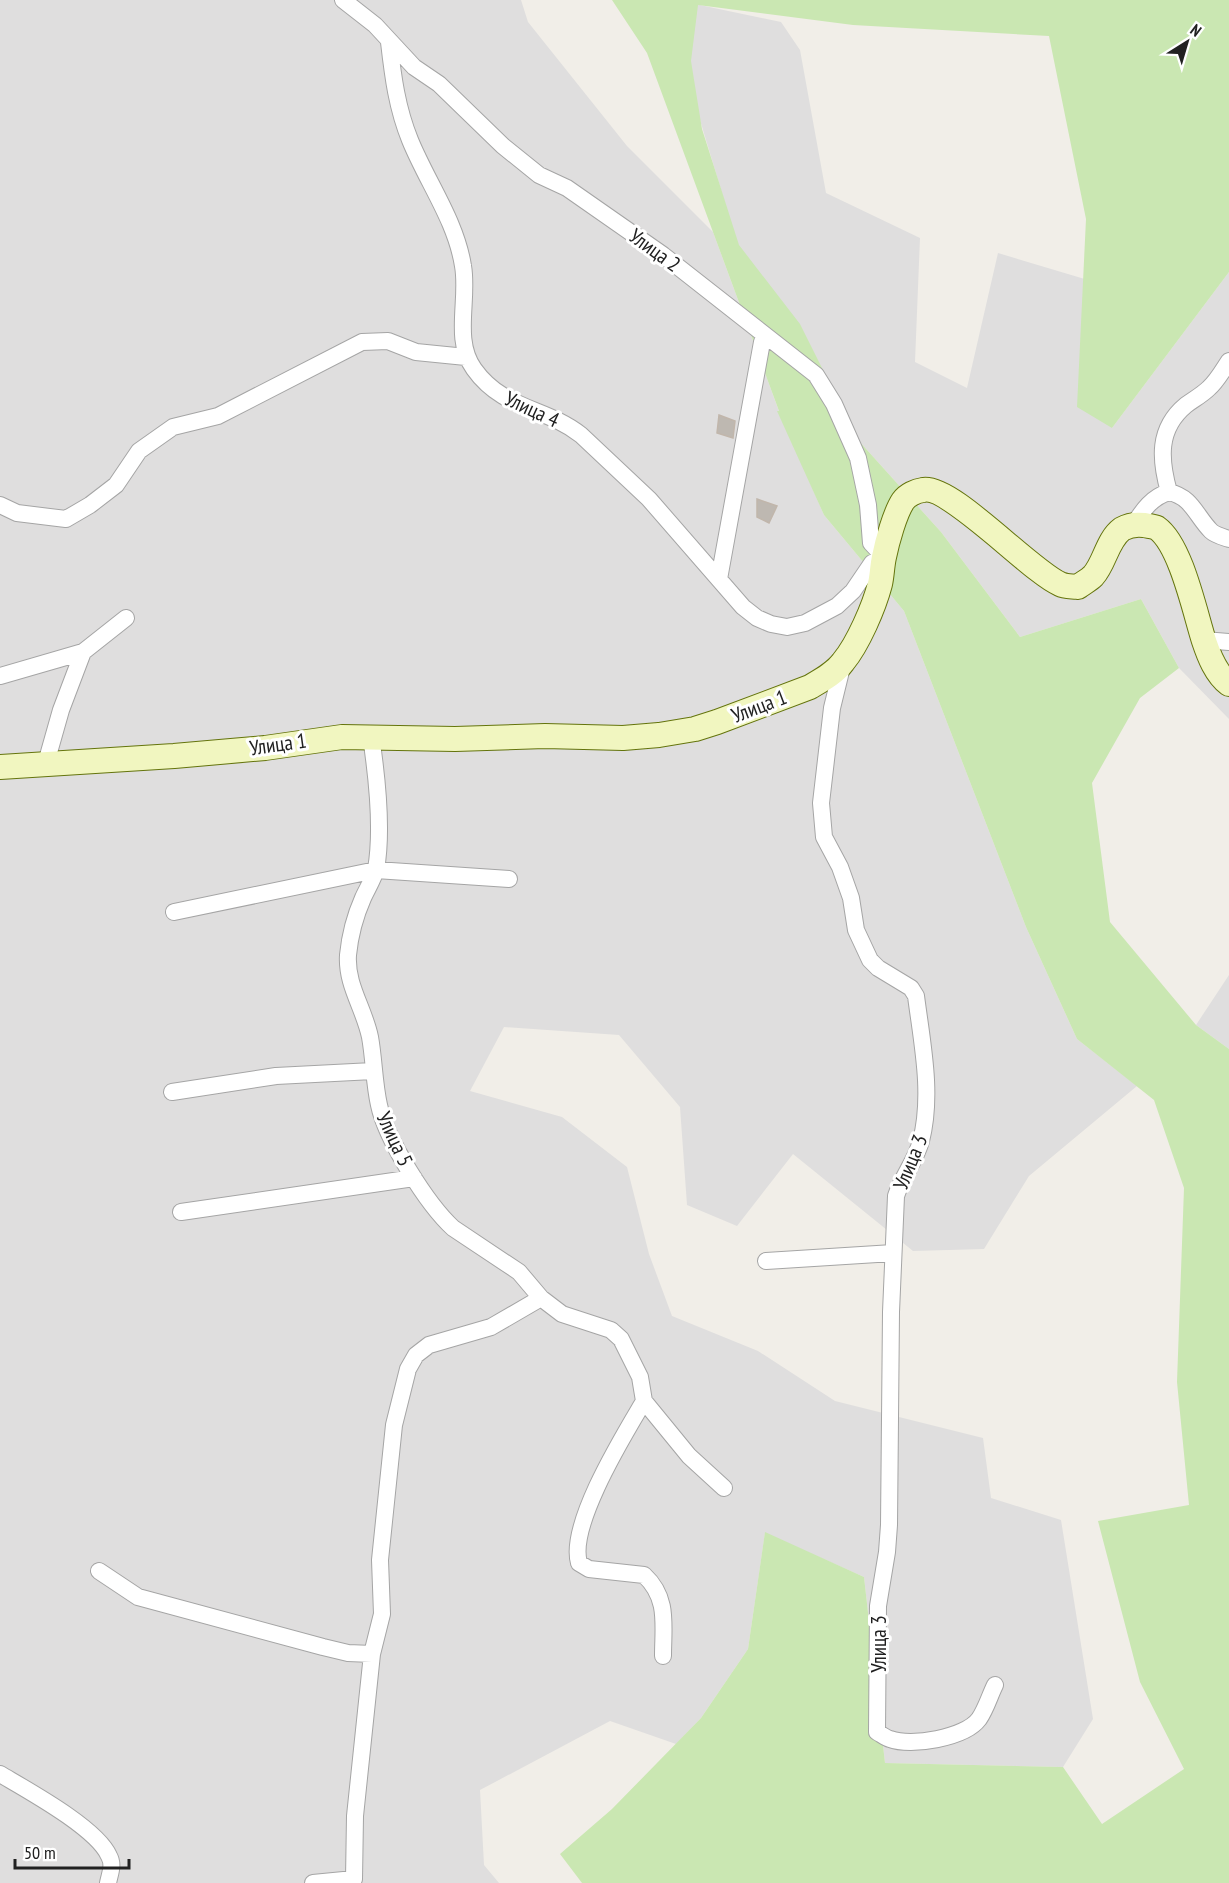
<svg xmlns="http://www.w3.org/2000/svg" width="1229" height="1883" viewBox="0 0 1229 1883" font-family="'PT Sans Narrow',sans-serif">
<rect width="100%" height="100%" fill="#f1eee8"/>
<!-- residential -->
<path fill="#dfdede" d="M0,0h521l7,22 99,124 86,86 67,182 44,101 80,96 122,316 51,112 60,47 -108,90 -45,73 -71,2 -120,-97 -56,72 -50,-21 -7,-98 -61,-72 -115,-8 -34,64 92,26 65,50 22,87 23,62 86,35 77,50 148,37 8,60 70,22 32,199 -30,48 -178,-4 -21,-186 -99,-44 -17,116 -47,69 -25,26 -66,-23 -130,69 4,75 15,18h-499z
M695,4l86,18 19,28 26,143 94,45 -5,124 52,26 31,-135 90,27 24,148 117,-156v447l-50,-51 -38,-69 -121,38 -79,-105 -83,-92 -118,-187 -43,-143 -8,-58z
M1229,975v74l-33,-24z"/>
<!-- grass -->
<path fill="#cae7b2" d="M612,0h617v272l-117,156 -35,-21 9,-188 -37,-183 -196,-11 -155,-20 -7,56 11,68 37,116 61,79 58,116 83,92 79,105 121,-38 38,69 -39,30 -48,85 18,139 86,103 33,24v834h-647l-22,-29 52,-45 89,-91 47,-69 17,-117 99,45 21,186 178,4 39,57 82,-55 -44,-87 -42,-161 91,-16 -12,-123 7,-194 -30,-88 -77,-61 -51,-112 -122,-316 -80,-96 -47,-104h2l-132,-358z"/>
<!-- building -->
<path fill="#beb8b1" stroke="#c1b6ab" stroke-width="1.5" d="M719,415l16,6 -2,17 -16,-5z
M757,499l20,7 -8,17 -12,-6z"/>
<g fill="none" stroke-linecap="round" stroke-linejoin="round">
<!-- minor casing -->
<g stroke="#a5a5a5" stroke-width="18">
<path id="minor" d="M343,0l32,25 39,42 25,17 64,62 36,29 28,13 96,67 153,120 18,29 24,54 10,47 3,38 13,14 -12,6 -19,28 -16,15 -32,17 -18,4 -16,-3 -14,-6 -14,-11 -94,-108 -68,-64c-35,-28 -78,-25 -107,-66 -21,-29 -5,-70 -11,-103 -7,-45 -36,-84 -53,-126 -13,-32 -17,-63 -21,-98
M1169,492c23,5 27,24 42,39 4,4 12,6 18,8
M0,505l17,8 49,6 24,-14 26,-20 23,-34 34,-24 45,-11 144,-74 26,-1 28,11 50,5
M1134,524c9,-14 18,-27 35,-32 -9,-32 -12,-63 17,-87 8,-6 16,-10 23,-17 8,-7 14,-18 20,-27
M719,579l43,-237
M1204,640l25,2
M843,663l-11,45 -11,95 3,34 16,30 11,31 5,32 14,30 8,8 33,20 5,8c6,47 17,98 5,145 -5,19 -19,36 -25,55l-5,116 -2,213 -2,27 -9,54 -1,126c4,2 9,6 13,7 21,8 75,-1 89,-20 7,-10 11,-24 16,-34
M0,676l83,-24
M371,737c6,40 12,92 5,132 -2,9 -9,20 -13,29 -8,18 -13,37 -15,57 -2,30 16,53 22,82 4,22 4,46 9,68 7,34 48,99 74,123l66,44 22,26 21,16 49,16 10,9 19,38 4,24 45,55 35,32
M46,763l15,-53 22,-58 43,-34
M174,912l202,-42 133,9
M172,1092l104,-16 97,-5
M181,1212l233,-34
M766,1261l127,-8
M644,1401c-20,34 -76,124 -65,162l10,6 55,6c25,23 19,50 19,81
M99,1571l39,26 185,50 25,6 24,1
M0,1774c27,16 97,54 109,82 5,9 1,17 -1,27
M313,1883l41,-4 1,-63 17,-162 10,-40 -2,-54 14,-135 14,-56 8,-14 13,-10 62,-18 50,-29"/>
</g>
<!-- secondary casing -->
<g stroke="#64740c" stroke-width="26">
<path id="secondary" d="M0,767l174,-11 91,-8 77,-11 113,2 90,-3 78,2 36,-3 36,-6 22,-7 93,-35c12,-7 25,-14 33,-25 15,-18 31,-55 37,-78 2,-9 2,-18 4,-27 3,-15 11,-44 19,-56 4,-6 13,-10 20,-11 27,-6 107,81 137,94 6,3 12,2 18,3 5,-4 11,-7 15,-11 12,-13 14,-36 29,-47 7,-4 14,-5 22,-4 4,1 9,1 13,3 24,17 38,85 47,113 5,15 12,33 25,43"/>
</g>
<!-- minor -->
<use href="#minor" stroke="#fff" stroke-width="16"/>
<!-- secondary -->
<use href="#secondary" stroke="#f1f6c0" stroke-width="24"/>
</g>
<g text-anchor="middle" dominant-baseline="central" stroke-width="6" stroke-linejoin="round" paint-order="stroke">
<!-- street labels -->
<g font-size="21" fill="#212121" stroke="#fff">
<text transform="translate(655 250) rotate(36)">Улица 2</text>
<text transform="translate(532 409) rotate(25)">Улица 4</text>
<text transform="translate(759 706) rotate(-21)">Улица 1</text>
<text transform="translate(278 744) rotate(-8)">Улица 1</text>
<text transform="translate(395 1139) rotate(65)">Улица 5</text>
<text transform="translate(910 1162) rotate(-68)">Улица 3</text>
<text transform="translate(878 1644) rotate(-90)">Улица 3</text>
</g>
</g>
<!-- north arrow -->
<g transform="translate(1187 42) rotate(37)" stroke="#ffffff" stroke-width="4.5" paint-order="stroke">
<path d="M0-4.5L10 22L0 15L-10 22Z" fill="#212121"/>
<text y="-9" font-size="16" font-weight="bold" text-anchor="middle" fill="#212121">N</text>
</g>
<!-- scale -->
<path d="M15 1859v9h114v-9" fill="none" stroke="#212121" stroke-width="3"/>
<text x="24" y="1859" font-size="18" fill="#212121" stroke="#ffffff" stroke-width="4.5" paint-order="stroke">50 m</text>
</svg>
